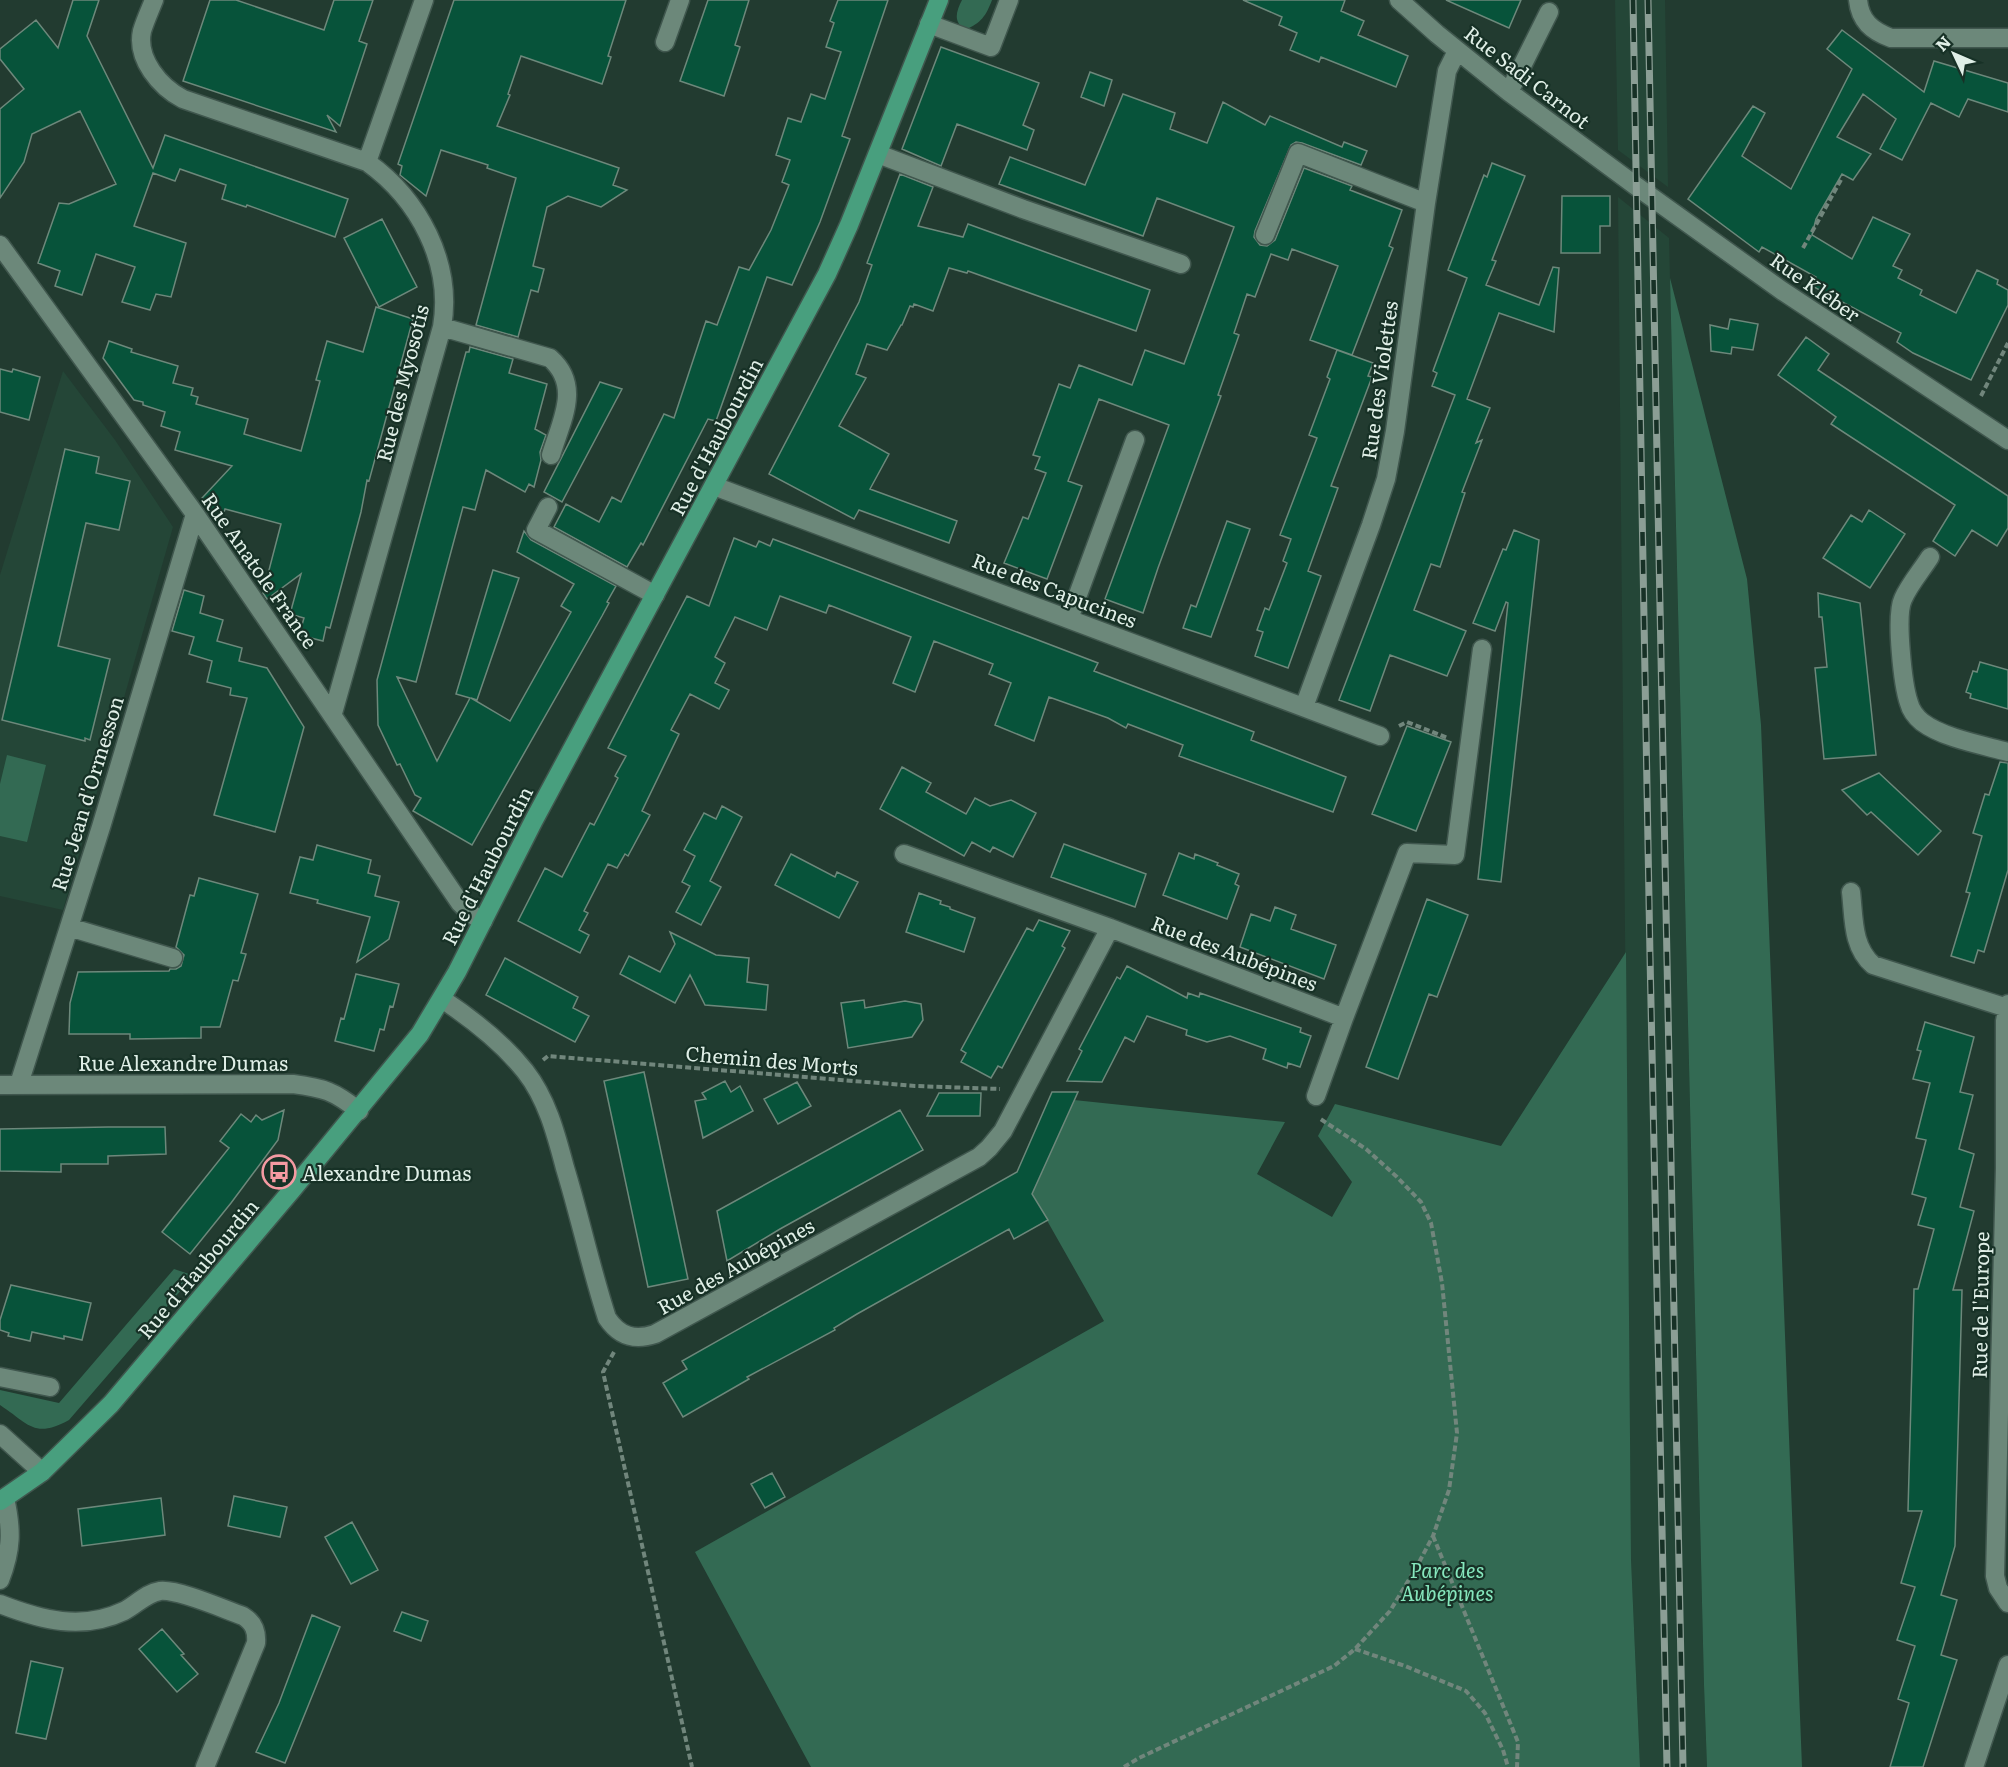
<svg xmlns="http://www.w3.org/2000/svg" width="2008" height="1767" viewBox="0 0 2008 1767" font-family="Literata,serif">
<rect width="100%" height="100%" fill="#223b30"/>
<!-- built -->
<path fill="#244637" d="M1615,0h50l3,187 -50,-37z
M1618,197l51,41 35,1447 3,82h-67l-9,-208z
M63,371l52,69 58,87 -110,383 -63,-14v-321z"/>
<!-- green -->
<path fill="#336a53" d="M962,0h30c-6,16 -11,23 -27,30 -12,-9 -9,-18 -3,-30z
M1670,278l77,301 14,146 41,1042h-95l-3,-82z
M7,755l39,10 -19,77 -27,-6v-52z
M1626,952l5,607 9,208h-829l-116,-215 409,-231 -72,-127 42,-94 211,22 -28,52 75,43 20,-35 -34,-46 17,-32 166,42z
M174,1269l15,5v7l-120,139c-35,19 -40,4 -69,-15v-15l59,13z"/>
<!-- building -->
<path fill="#07533a" stroke="#6d887b" stroke-width="1.5" d="M73,0h26l-12,36 66,132 12,-33 183,64 -13,38 -88,-32 -1,2 -24,-8 4,-14 -46,-16 -5,12 -22,-8 -19,53 52,17 -15,54 -15,-3 -6,16 -28,-8 13,-35 -39,-13 -14,41 -27,-9 5,-15 -22,-8 21,-60 10,1 47,-20 -36,-73 -48,23 -8,28 -24,36v-89l24,-20 -24,-30v-10l36,-29 22,28z
M210,0h26l88,30 10,-30h39l-14,41 8,3 -27,82 -13,-11 9,17 -153,-51z
M454,0h172l-18,56 3,1 -9,27 -81,-28 -13,38 2,1 -13,31 122,42 -6,17 14,5 -26,17 -33,-11 -21,11 -14,59 11,3 -6,23 -7,-2 -13,47 -42,-12 40,-147 -29,-10 1,-3 -47,-15 -15,46 -26,-21 2,-9 -4,-2z
M708,0h41l-14,45 5,2 -16,49 -44,-15z
M838,0h50l-46,136 8,3 -30,83 -28,63 -25,-8 -51,144 -8,-2 -65,126 -2,-2 -14,24 -73,-40 12,-23 33,18 13,-25 9,5 43,-88 10,4 32,-97 11,4 22,-58 10,3 22,-40 18,-45 -7,-3 8,-22 -14,-5 12,-37 13,4 10,-28 14,5 16,-47 -15,-5 8,-24 -4,-2z
M1243,0h102l-4,11 23,10 -6,14 50,21 -12,31 -75,-30 -2,5 -29,-12 7,-17 -18,-8 3,-8z
M1446,0h75l-12,28z
M1842,30l82,62 10,-31 74,22v29l-40,-13 -9,18 -28,-14 -29,57 -22,-11 16,-30 -33,-25 -26,43 34,17 -18,26 -11,-6 -26,45 -4,16 40,24 21,-42 37,17 -17,32 9,4 -4,8 24,12 -2,5 36,18 21,-43 21,10 -1,4 11,6v15l-37,75 -58,-27 -16,-11 4,-9 -89,-47 4,-9 -54,-30 -3,5 -71,-53 65,-93 12,7 -23,43 49,33 61,-120 -25,-20z
M941,47l98,36 -16,42 11,5 -7,20 -70,-26 -16,42 -39,-17z
M1090,72l22,8 -8,26 -23,-9z
M1123,94l52,19 -5,16 37,14 16,-41 42,23 5,-9 72,31 2,-5 23,9 -6,14 -59,-22 -6,-1 -5,3 -36,86 -1,6 6,8 7,1 8,-6 29,-72 48,18 -2,4 52,20 -13,36 4,2 -41,107 -42,-15 28,-74 -46,-17 -4,11 -17,-6 -16,43 -8,-3 -13,39 5,2 -21,60 3,1 -63,172 -15,45 -38,-14 64,-174 -70,-26 -31,82 14,5 -35,93 -43,-16 19,-46 5,2 18,-46 -11,-4 5,-12 -7,-2 26,-71 11,4 9,-23 53,20 13,-35 39,14 50,-137 -77,-29 -14,38 -144,-52 11,-27 75,28z
M1492,163l33,13 -33,84 4,1 -10,24 53,20 14,-38 6,1 -5,64 -55,-19 -32,86 23,9 -14,35 6,-3 -20,52 3,1 -25,74 -9,-3 -17,46 52,21 -19,45 -57,-21 -20,56 -31,-11 116,-305 -23,-9 5,-13 -4,-2 34,-93 -19,-8 36,-95 3,2z
M900,174l33,13 -15,39 45,11 5,-13 182,66 -14,41 -168,-60 -1,2 -18,-5 -16,43 -19,-7 -1,3 -3,-1 -8,19h-1l-14,25 -20,-6 -11,30 10,4 -27,48 50,28 -19,35 87,32 -8,22 -90,-33 -5,9 -85,-45 90,-172 13,-37 -5,-2z
M1562,196h48v30h-10v27h-39z
M382,219l35,68 -38,20 -35,-69z
M376,307l37,12 -44,162 -2,-1 -6,32 -31,116 -4,-1 -3,14 -24,-6 5,-17 -14,-4 11,-40 -34,25 -4,-6 18,-69 -56,-15 -5,17 -18,-28 30,-32 -57,-16 5,-18 -19,-6 4,-14 -22,-7v-3l-9,-2 -31,-42 6,-17 23,8 -1,3 47,14 -5,17 20,5 -2,7 7,2 -2,7 52,15 -4,15 57,17 19,-70 -4,-1 11,-39 36,11z
M1730,319l28,5 -5,26 -21,-3 -1,7 -20,-3 -1,-26 18,4z
M1806,337l23,17 -11,16 190,126v32l-11,18 -25,-16 -17,26 -22,-15 22,-36 -124,-81 5,-7 -58,-42z
M470,347l43,12 -4,14 38,11 -12,45 11,6 -6,17 1,8 -7,27 -5,-3 -4,8 -39,-22 -11,40 -12,-3 -47,175 -19,-5 40,84 33,-63 -14,-4 37,-124 26,8 -42,122 -6,-2 39,23 61,-109 -10,-6 13,-22 -57,-32 7,-21 7,9 85,46 -9,16 2,1 -7,13 -130,229 -59,-34 8,-13 -6,-3 -15,-31 -3,1 -19,-40 -1,-45 89,-328h3z
M1337,350l36,13 -5,13 4,1 -41,109 7,2 -30,83 13,5 -33,92 -33,-12 8,-24 -6,-2 8,-22 4,2 18,-47 -4,-2 8,-22 -11,-4 37,-97 -8,-3 21,-56 -3,-2z
M0,369l12,3 1,-3 27,8 -11,43 -29,-8z
M600,382l22,7 -60,113 -18,-10z
M65,449l34,8 -3,16 34,8 -11,49 -33,-7 -28,123 52,13 -20,81 -5,-2v3l-83,-21z
M1869,510l36,24 -35,54 -47,-30 28,-43 11,7z
M1227,521l23,8 -39,108 -28,-9 8,-23 5,2z
M1514,530l25,10 -38,342 -23,-3 30,-276 -2,-1 -11,29 -22,-8 30,-74 3,1z
M734,538l22,9 3,-6 11,5 3,-7 24,9 301,115 -4,8 160,61 -3,8 95,37 -13,35 -154,-56 4,-11 -55,-21 -2,4 -18,-10 -59,-21 -15,44 -39,-16 16,-42 -22,-9 4,-10 -59,-23 -19,51 -22,-9 18,-46 -82,-32 -3,8 -46,-17 -13,34 -32,-13 -20,40 10,6 -10,20 14,7 -10,19 -29,-15 -19,36 8,4 -37,77 8,4 -22,41 -3,-2 -8,14 -9,-4 -24,47 4,2 -9,17 10,5 -9,18 -62,-32 27,-53 17,9 28,-54 4,2 24,-47 -3,-2 11,-20 -18,-8 79,-152 22,10z
M184,590l20,6 -4,17 23,7 -6,21 25,7 -3,13 28,7 37,59 -29,105 -61,-17 33,-117 -17,-3 1,-7 -24,-6 5,-21 -23,-7 5,-17 -22,-6z
M1818,593l42,10 16,152 -52,4 -9,-91 12,-1 -5,-50h-3z
M1980,662l28,8v39l-38,-11 1,-4 -5,-2 7,-21 4,1z
M1407,726l44,16 -35,89 -44,-17z
M2000,762l8,1v107l-24,82 -6,-2 -4,13 -23,-7 19,-63 -4,-1 16,-56 -9,-3 12,-39 4,1z
M902,767l29,16 -5,9 40,22 9,-16 15,8 21,-6 25,13 -23,44 -20,-10 -3,5 -18,-10 -8,14 -84,-47z
M1879,773l62,58 -23,24 -47,-43 -4,3 -25,-25z
M722,806l20,11 -32,64 11,6 -20,38 -25,-13 14,-26 -8,-4 13,-26 -11,-6 20,-37 12,6z
M1064,844l82,30 -11,33 -84,-30z
M317,845l54,15 -3,13 12,3 -5,20 24,6 -10,37 -32,23 13,-45 -53,-14 1,-3 -28,-7 10,-36 13,3z
M1179,853l15,6 1,-5 23,9 -1,2 22,9 -4,10 4,2 -12,33 -64,-24z
M791,854l44,23 2,-5 21,10 -19,36 -64,-33z
M199,878l59,16 -17,59 5,1 -8,27 -5,-1 -13,47h-19v11l-71,1v-5h-61l1,-31 8,-31 91,-1 1,-2h6l5,-3 3,-11 -8,-8 14,-52 4,1z
M919,893l22,8 -1,3 10,3v2l25,9 -11,34 -58,-20z
M1427,899l41,16 -31,82 -8,-3 -31,85 -32,-12z
M1275,907l21,8 -5,14 45,16 -12,34 -84,-32 11,-33 19,7z
M1039,920l31,11 -8,15 3,2 -63,120 -4,-2 -7,12 -30,-16 5,-9 -5,-3 66,-122 6,3z
M670,932l46,23 33,3 -2,24 21,3 -2,25 -61,-5 -15,-30 -15,28 -55,-29 9,-18 31,16 15,-28z
M505,958l73,39 -5,11 16,8 -14,26 -89,-47z
M1127,966l60,32 1,-5 11,4 1,-4 101,35 -1,4 11,4 -11,31 -12,-4 -1,5 -24,-9 3,-10 -36,-13 -23,6 -21,-7 1,-5 -40,-14 -13,26 -9,-5 -23,45 -35,-1 15,-30 -3,-2 38,-72 3,2z
M356,974l43,10 -6,23 -3,-1 -6,24 -4,-1 -6,22 -39,-10 6,-23 3,1z
M864,1000l1,8 40,-7 16,3 2,16 -11,17 -64,11 -7,-45z
M1925,1022l49,15 -14,55 13,3 -14,54 15,5 -14,53 14,4 -21,79h9l-7,256 -14,49 16,5 -16,55 16,5 -34,107h-33l19,-64 -11,-4 17,-53 -18,-6 18,-53 -14,-4 21,-72h-14l6,-222h4l16,-60 -16,-4 8,-27 -14,-4 14,-54 -10,-2 14,-55 -17,-4 8,-28 -4,-1z
M644,1072l44,207 -40,8 -44,-206z
M725,1081l6,11 9,-6 13,25 -50,27 -8,-37 11,-2 -4,-6z
M797,1082l14,24 -33,18 -14,-25z
M1052,1092h26l-46,102 16,26 -34,19 -5,-10 -152,85 -23,14 1,2 -88,47 2,2 -66,38 -20,-34 24,-14 -5,-8 335,-189z
M939,1093h42l-1,23h-53z
M284,1110l-6,30 -47,63 -41,51 -28,-22 67,-84 -9,-7 21,-27 10,8 5,-7 6,5z
M900,1110l23,40 -143,79 -53,32 -10,-50z
M108,1127h57l1,27 -58,2v8h-47v8l-61,-1v-42z
M11,1285l80,18 -9,37 -18,-4v3l-32,-7 -2,9 -22,-5 1,-3 -9,-3v-10z
M772,1473l13,24 -20,11 -14,-24z
M234,1496l53,11 -7,30 -52,-11z
M161,1498l4,37 -83,11 -4,-37z
M352,1522l26,48 -27,14 -26,-47z
M402,1612l26,9 -7,20 -27,-10z
M312,1615l28,12 -55,136 -29,-11 23,-49z
M162,1629l22,25 -3,1 17,19 -21,18 -38,-43z
M31,1661l32,7 -17,71 -30,-6z"/>
<g fill="none" stroke-linecap="round" stroke-linejoin="round">
<!-- minor casing -->
<g stroke="#40574e" stroke-width="21">
<path id="minor" d="M154,0c-4,10 -9,21 -12,31 -6,28 18,56 41,68l184,63c52,37 86,101 75,165l-109,386
M1399,0l38,34 72,58 127,94 145,104 227,150
M1858,0c2,21 14,31 33,38h117
M929,24l62,23 18,-47
M665,42l15,-42
M1509,92l40,-80
M878,154l145,55 158,55
M367,162l57,-162
M1265,235l33,-82 128,50
M0,245l195,269 265,389 11,11 12,7
M442,327l108,31c32,28 11,63 1,97
M714,486l666,250
M548,507l-12,23 119,65
M1930,557c-9,14 -21,28 -27,42 -8,17 0,87 6,104 2,8 7,14 13,19 21,16 60,23 86,30
M1069,619l66,-179
M1304,707l67,-182 15,-46 9,-48 31,-228 21,-132 10,-20
M904,854l206,74
M1851,892c3,26 1,55 22,73l134,43
M69,927l104,31
M442,999c30,20 60,43 83,72 22,28 31,63 40,97 15,49 26,101 42,150 12,18 27,23 48,16l324,-177 10,-9 14,-17 107,-203 234,90 63,-165 48,2 27,-206
M2008,1004l-3,17v147l-10,408 3,12 10,15
M19,1084l82,-257 94,-313
M0,1085l293,-1c31,4 41,7 66,27
M1316,1096l28,-78
M0,1377l50,10
M0,1434l42,38
M0,1580c12,-31 12,-50 5,-82
M0,1604c41,16 82,27 124,7 12,-6 22,-18 36,-20 19,-2 63,18 83,25 11,7 14,15 13,27l-51,124
M1974,1767l34,-102"/>
</g>
<!-- major casing -->
<g stroke="#40574e" stroke-width="21">
<path id="major" d="M0,1501l42,-29 69,-68 181,-214 128,-156 37,-62 77,-152 293,-546 22,-49 90,-225"/>
</g>
<!-- path -->
<path stroke="#71867c" stroke-width="4" stroke-dasharray="6 3" stroke-linecap="butt" d="M1803,248l39,-70
M1981,396l27,-53
M1399,726l8,-4 41,16
M543,1060l5,-4 367,30 85,3
M614,1352l-11,20 89,395
M1433,1536l85,206 -1,25
M1355,1649l50,17 61,25 19,22 18,37 5,17
M1124,1767l15,-9 195,-92 21,-17 35,-38 26,-43 17,-32 16,-46 8,-57 -15,-150 -11,-60 -10,-21 -24,-25 -31,-28 -47,-31"/>
<!-- minor -->
<use href="#minor" stroke="#6c887a" stroke-width="18"/>
<!-- major -->
<use href="#major" stroke="#489f7e" stroke-width="18"/>
<!-- rail casing -->
<g stroke="#8b9e95" stroke-width="7">
<path id="rail" d="M1633,0l17,956 17,811
M1648,0l35,1767"/>
</g>
<!-- rail -->
<use href="#rail" stroke="#173126" stroke-width="4.5" stroke-dasharray="14" stroke-linecap="butt"/>
</g>
<!-- icons -->
<defs>
<g id="bus-ring" transform="scale(1.725)"><circle r="9.5" fill="#173126" stroke="#f49aa2" stroke-width="1.5"/><path d="M-5-6H5V4H4V6H2V4H-2V6H-4V4H-5ZM-3.5-4V0h7V-4ZM-3.5 1.2v1.5H-2V1.2ZM2 1.2v1.5H3.5V1.2Z" fill="#f49aa2"/></g>
</defs>
<g fill-rule="evenodd">
<use href="#bus-ring" x="279" y="1172"/>
</g>
<g text-anchor="middle" dominant-baseline="central" stroke-width="4.5" stroke-linejoin="round" paint-order="stroke">
<!-- street labels -->
<g font-size="20" fill="#e0efe7" stroke="#173126">
<text transform="translate(1528 76) rotate(38)">Rue Sadi Carnot</text>
<text transform="translate(1816 286) rotate(35)">Rue Kléber</text>
<text transform="translate(1378 380) rotate(-82)">Rue des Violettes</text>
<text transform="translate(401 383) rotate(-76)">Rue des Myosotis</text>
<text transform="translate(715 436) rotate(-62)">Rue d'Haubourdin</text>
<text transform="translate(261 570) rotate(55)">Rue Anatole France</text>
<text transform="translate(1055 589) rotate(21)">Rue des Capucines</text>
<text transform="translate(86 793) rotate(-73)">Rue Jean d'Ormesson</text>
<text transform="translate(486 865) rotate(-63)">Rue d'Haubourdin</text>
<text transform="translate(1235 952) rotate(21)">Rue des Aubépines</text>
<text transform="translate(772 1059) rotate(5)">Chemin des Morts</text>
<text x="183" y="1062">Rue Alexandre Dumas</text>
<text transform="translate(735 1265) rotate(-29)">Rue des Aubépines</text>
<text transform="translate(197 1268) rotate(-50)">Rue d'Haubourdin</text>
<text transform="translate(1979 1305) rotate(-89)">Rue de l'Europe</text>
</g>
<!-- poi labels -->
<g font-size="20" fill="#e0efe7" stroke="#173126" text-anchor="start">
<text x="302" y="1172">Alexandre Dumas</text>
</g>
<!-- park labels -->
<g font-size="20" font-style="italic" fill="#86e7bd" stroke="#173126">
<text x="1447" y="1569">Parc des<tspan x="1447" dy="23">Aubépines</tspan></text>
</g>
</g>
<!-- north arrow -->
<g transform="translate(1954 54) rotate(314)" stroke="#173126" stroke-width="4.5" paint-order="stroke">
<path d="M0-4.5L10 22L0 15L-10 22Z" fill="#e0efe7"/>
<text y="-9" font-size="16" font-weight="bold" text-anchor="middle" fill="#e0efe7">N</text>
</g>
</svg>
